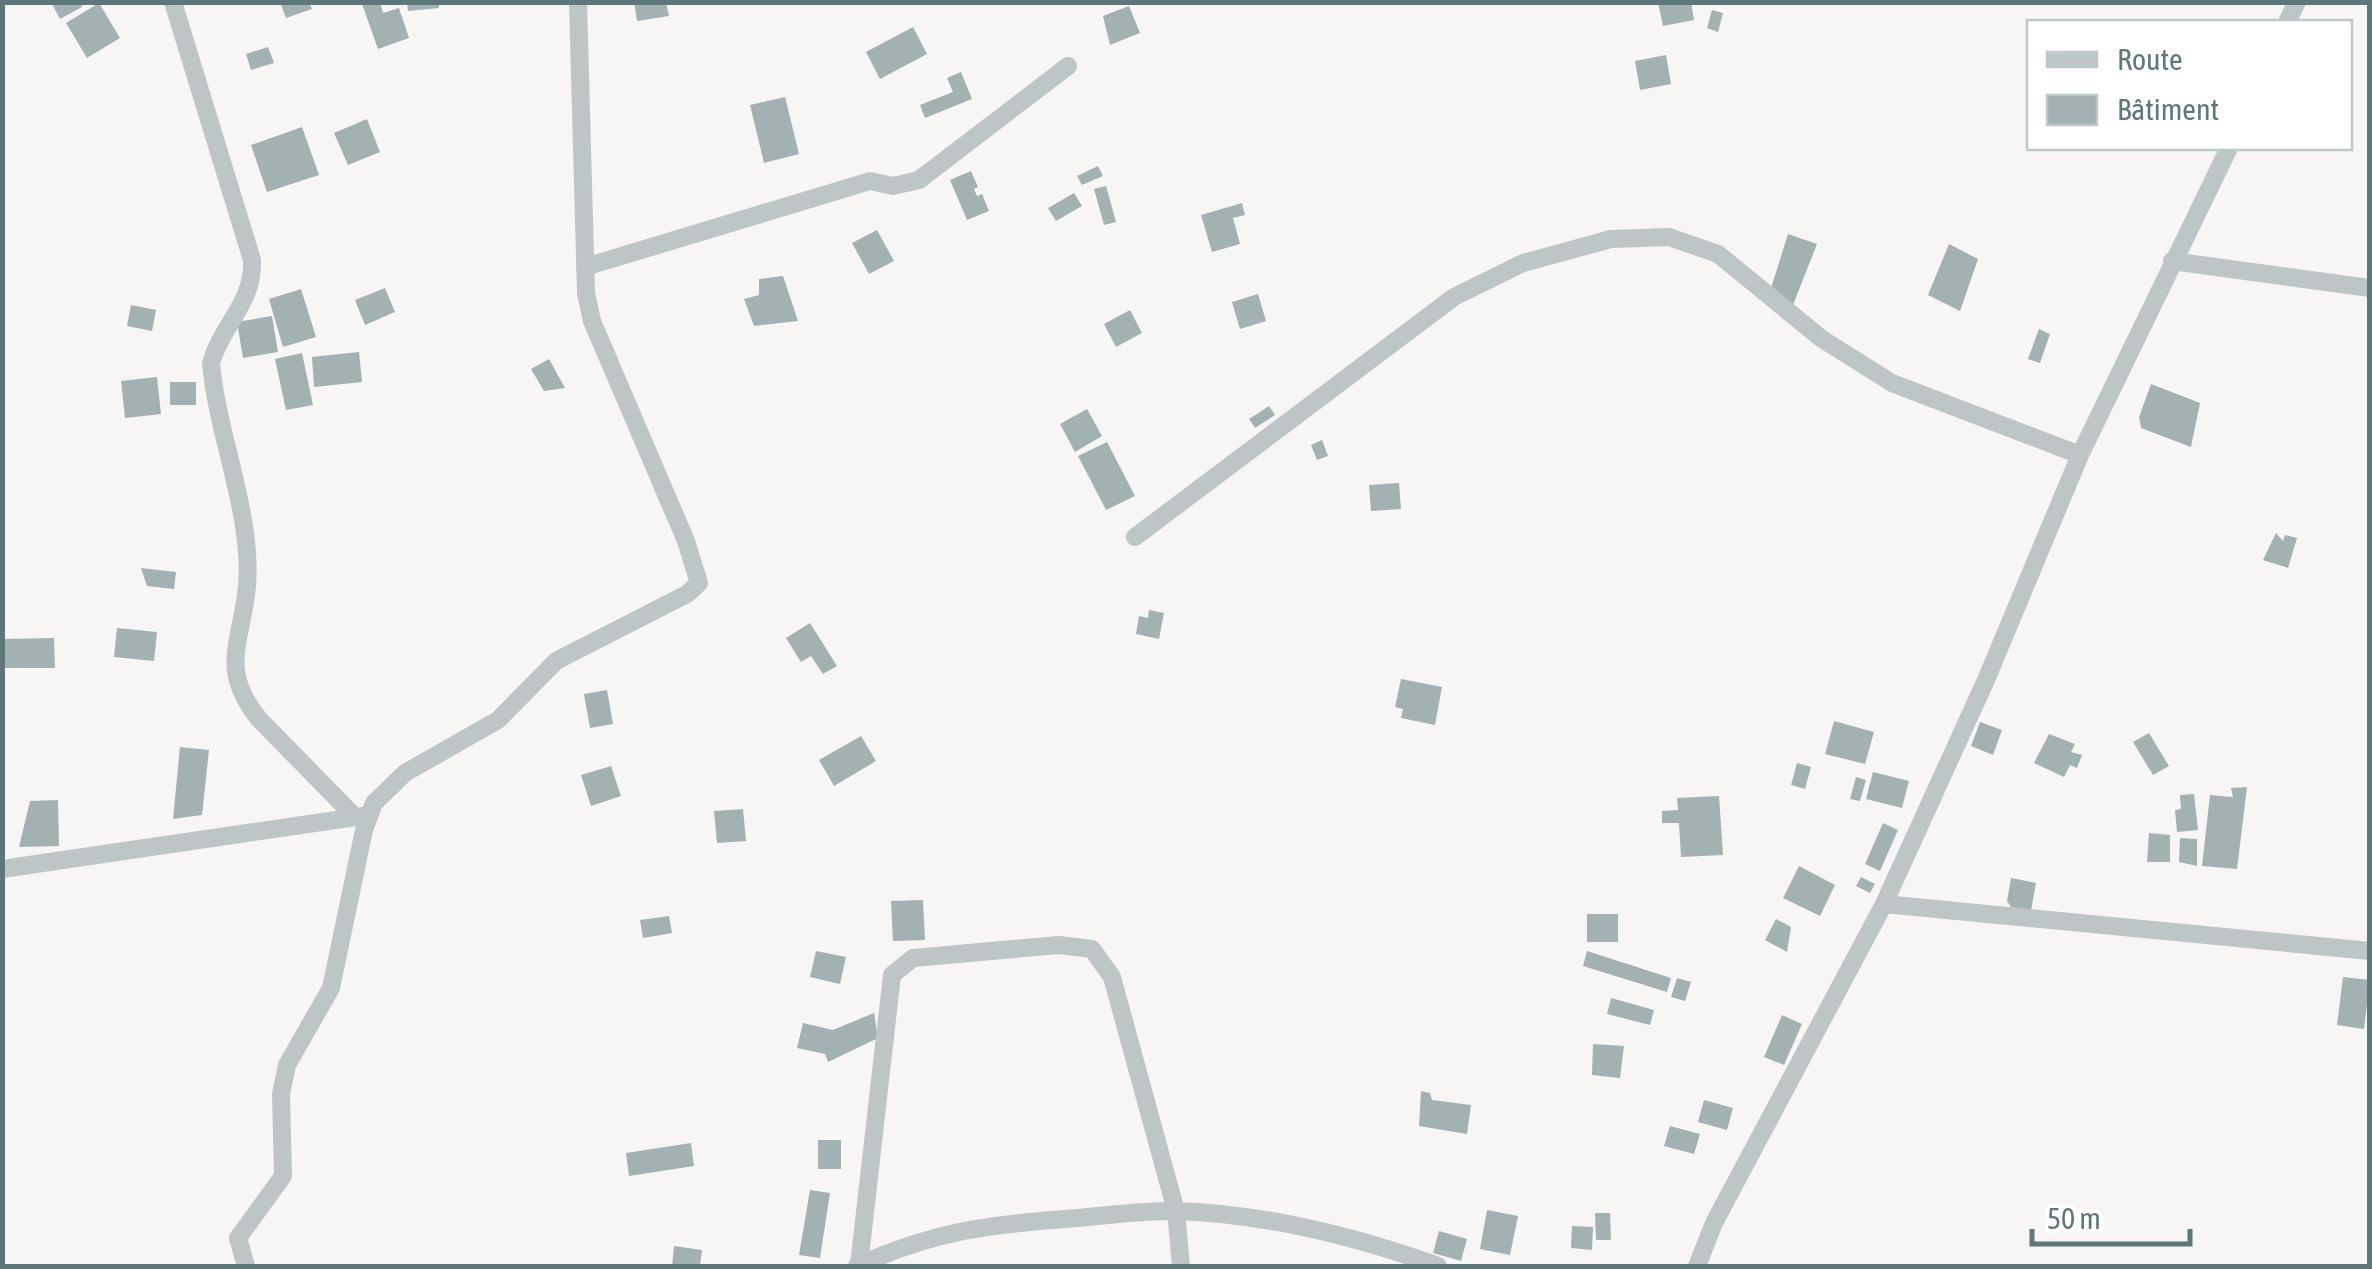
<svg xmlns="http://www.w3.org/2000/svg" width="2372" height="1269" viewBox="0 0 2372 1269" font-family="'Asap Condensed',sans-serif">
<rect width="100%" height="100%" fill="#f7f6f4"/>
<!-- building -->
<path fill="#a2b1b2" d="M51,2h29l2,5 -22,12z
M280,2h29l3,7 -26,9z
M367,2h13l3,11 16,-5 10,30 -31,11 -16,-45z
M407,2h32v6l-31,3z
M634,2h32l3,14 -32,5z
M1658,2h33l3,18 -31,6z
M99,3l21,35 -33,20 -21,-35z
M1129,6l11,27 -30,12 -7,-29z
M1712,10l11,3 -5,19 -11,-4z
M913,27l14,27 -47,25 -14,-27z
M268,47l6,16 -23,7 -5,-16z
M1666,55l5,29 -31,6 -5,-29z
M961,72l11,27 -47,19 -5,-13 33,-13 -6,-14z
M785,97l14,57 -35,9 -14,-58z
M367,119l13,33 -32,13 -14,-32z
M302,127l17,48 -52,17 -16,-47z
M1098,166l5,10 -21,9 -5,-9z
M971,171l7,16 -4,2 3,7 5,-2 7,17 -22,9 -17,-40z
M1106,186l10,36 -12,3 -10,-36z
M1074,193l8,13 -26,15 -8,-13z
M1242,203l3,12 -12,3 7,26 -28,8 -11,-37z
M877,230l17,31 -25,13 -17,-31z
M1788,234l29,10 -26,66 -24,-9z
M1949,244l29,15 -18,52 -32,-16z
M783,276l15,45 -44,5 -10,-27 15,-4v-16z
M385,288l10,24 -30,13 -10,-25z
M301,289l15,48 -33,10 -14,-48z
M1258,294l8,27 -26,8 -8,-27z
M131,305l25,5 -4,21 -25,-5z
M1130,310l12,23 -26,14 -12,-23z
M272,316l6,36 -35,6 -6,-36z
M2039,329l11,5 -10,29 -12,-4z
M359,352l3,30 -48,5 -2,-30z
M302,353l11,52 -27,5 -11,-51z
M549,359l16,29 -21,3 -13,-22z
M157,377l4,37 -36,4 -4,-37z
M170,382h26v23h-26z
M2151,384l49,19 -9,44 -50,-19 -2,-11z
M1269,406l6,9 -20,13 -6,-9z
M1087,409l15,27 -27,16 -15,-28z
M1322,440l6,16 -11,4 -6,-15z
M1107,442l28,54 -29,14 -28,-54z
M1399,483l2,26 -30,2 -2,-26z
M2276,533l7,8 2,-6 12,3 -9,30 -25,-8z
M141,568l35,4 -2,17 -27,-3z
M1149,610l15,3 -5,26 -23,-5 3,-18 9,2z
M810,623l27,43 -14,8 -12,-18 -10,6 -15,-24z
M117,628l40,4 -3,29 -40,-4z
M54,638l1,30h-53v-29z
M1401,679l41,8 -7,38 -34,-7 2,-9 -8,-2z
M607,690l6,34 -23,4 -6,-34z
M1834,721l40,11 -9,32 -40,-10z
M1980,722l22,8 -9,25 -22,-9z
M2149,733l20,33 -16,9 -20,-33z
M2049,734l26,10 -4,8 11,3 -5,13 -7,-3 -6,12 -30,-14z
M861,736l15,25 -42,25 -15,-26z
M180,747l29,3 -7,65 -29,4z
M1797,763l14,4 -6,22 -14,-4z
M611,766l10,30 -30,10 -10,-31z
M1873,772l36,9 -7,27 -36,-9z
M1856,777l10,3 -6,21 -10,-2z
M2247,787l-10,82 -35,-3 8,-71 23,2 -2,-9z
M2194,794l4,36 -21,2 -2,-22 6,-1 -1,-14z
M1719,796l4,59 -42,2 -2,-34h-17v-12l16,-1 -1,-12z
M58,800l1,46 -40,1 11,-46z
M743,809l3,32 -29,2 -3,-32z
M1883,823l15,7 -18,41 -15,-7z
M2149,833l21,2v27h-23z
M2180,838l17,1v27l-18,-4z
M1799,866l36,19 -15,31 -37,-18z
M1861,877l14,7 -5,9 -14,-7z
M2011,878l25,5 -5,28 -20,-4 -4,-6z
M923,900l2,40 -32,1 -2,-40z
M1587,914h31v28h-31z
M669,916l3,17 -29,5 -3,-18z
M1776,919l15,8 -4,25 -22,-12z
M816,951l30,6 -6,27 -30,-7z
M1587,951l84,27 -4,14 -84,-26z
M2343,977l27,3 -6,49 -27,-4z
M1677,978l14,4 -6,19 -14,-4z
M1611,998l43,12 -4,15 -43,-11z
M874,1013l4,25 -50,24 -3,-8 -28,-6 6,-25 30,7z
M1782,1015l20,9 -18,41 -20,-8z
M1593,1044l31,2 -4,32 -28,-3z
M1421,1091l9,2 2,7 39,5 -4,29 -48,-8z
M1704,1100l29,8 -6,22 -29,-8z
M1670,1126l30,8 -6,20 -30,-8z
M818,1140h23v29h-23z
M691,1143l3,23 -65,10 -3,-23z
M810,1190l20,3 -10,65 -21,-3z
M1487,1210l31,6 -8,39 -30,-6z
M1595,1213h15l1,27h-15z
M1572,1226l21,1 -1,23 -21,-2z
M1439,1231l28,8 -6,22 -28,-8z
M674,1246l28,4 -2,16h-28z"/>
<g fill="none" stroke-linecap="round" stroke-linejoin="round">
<!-- street -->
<path stroke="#bdc5c6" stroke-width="18" d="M173,2l79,258c2,43 -30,64 -41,103 6,71 42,152 36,223 -5,56 -29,82 12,133l96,98
M2287,22l10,-20
M2172,261l198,27
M585,267l285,-86 23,5 26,-6 149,-114
M1135,537l319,-240 69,-34 88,-24 58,-2 49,17 104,85 70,44 188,72
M2,869l361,-53
M1884,904l486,47
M859,1265l33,-290 21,-17 146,-13 33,4 20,28 64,234 5,55
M246,1266l-8,-28 45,-62 -2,-82 6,-29 44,-77 33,-158 10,-27 31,-30 93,-53 58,-59 131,-67 12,-11 -13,-42 -94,-220 -6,-28 -8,-291
M857,1266c79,-36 135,-42 221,-48 33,-3 67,-8 99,-7 90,3 177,25 261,55
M1697,1266l17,-43 170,-319 102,-224 94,-225 149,-307"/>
</g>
<!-- border -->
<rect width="2372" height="1269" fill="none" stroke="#5d777a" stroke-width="10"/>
<!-- legend -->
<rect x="2027" y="20" width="325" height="130" fill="#ffffff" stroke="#bec9ca" stroke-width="2.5"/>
<rect x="2047" y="52" width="50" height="15" fill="#bdc5c6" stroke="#bec9ca" stroke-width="2.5"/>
<text x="2117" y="70" font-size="30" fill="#5d777a">Route</text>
<rect x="2047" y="95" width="50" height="30" fill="#a2b1b2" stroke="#bec9ca" stroke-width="2.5"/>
<text x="2117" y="120" font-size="30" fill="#5d777a">Bâtiment</text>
<!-- scale -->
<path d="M2032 1229v15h158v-15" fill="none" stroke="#5d777a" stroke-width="5"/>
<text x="2047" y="1229" font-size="30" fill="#5d777a" stroke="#ffffff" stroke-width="8" paint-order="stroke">50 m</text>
</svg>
